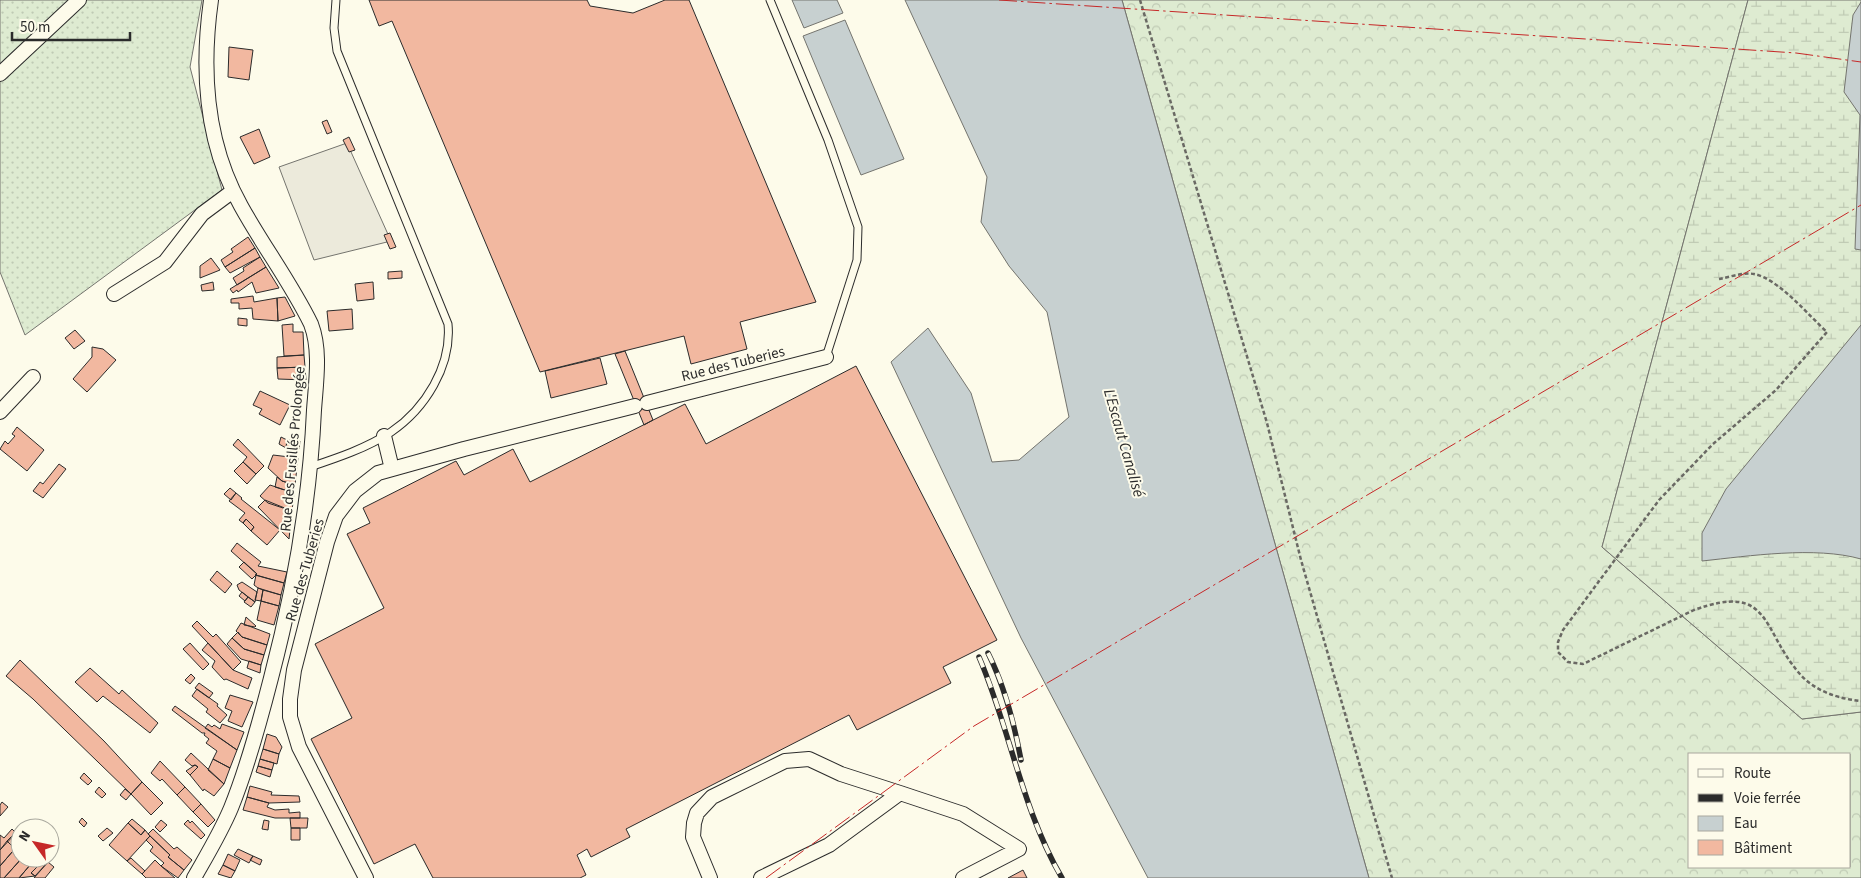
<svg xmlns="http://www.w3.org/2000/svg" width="1861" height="878" viewBox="0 0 1861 878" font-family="'Source Sans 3',sans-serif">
<defs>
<pattern id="grass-dots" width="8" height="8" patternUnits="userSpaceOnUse" patternTransform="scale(1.25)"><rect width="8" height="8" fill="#deebd1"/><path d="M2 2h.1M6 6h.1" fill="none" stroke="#bfcab4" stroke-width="1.8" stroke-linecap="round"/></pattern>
<pattern id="forest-crowns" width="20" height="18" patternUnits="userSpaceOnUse" patternTransform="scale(1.25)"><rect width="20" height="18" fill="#deebd1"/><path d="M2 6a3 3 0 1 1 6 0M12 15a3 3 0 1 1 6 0" fill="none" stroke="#bfcab4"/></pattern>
<pattern id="wetland-marsh" width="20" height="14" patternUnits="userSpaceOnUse" patternTransform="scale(1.25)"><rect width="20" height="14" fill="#deebd1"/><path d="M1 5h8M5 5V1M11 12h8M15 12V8" fill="none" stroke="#bfcab4"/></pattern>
</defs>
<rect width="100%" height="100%" fill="#fdfbea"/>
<!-- grass -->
<path fill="url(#grass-dots)" stroke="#74746e" d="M0,0h202l-12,67 32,123 -197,145 -25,-63z"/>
<!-- forest -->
<path fill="url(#forest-crowns)" stroke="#74746e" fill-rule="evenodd" d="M1122,0h626l-146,547 200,172 59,-7v166h-492zM1690,754h160v113h-160z"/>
<!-- wetland -->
<path fill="url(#wetland-marsh)" stroke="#74746e" d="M1748,0h113v712l-59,7 -200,-172z"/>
<!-- parking -->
<path fill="#eceadb" stroke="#74746e" d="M347,143l44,98 -77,19 -35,-93z"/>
<!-- water -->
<path fill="#c7d0d0" stroke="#74746e" d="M792,0h45l6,13 -39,15z
M905,0h217l247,878h-221l-127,-240 -130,-276 37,-34 43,65 21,69 27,-2 50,-43 -22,-105 -38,-46 -28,-44 6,-45z
M1861,2v248l-6,-1 5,-134 -16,-23 9,-77z
M845,20l59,139 -43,16 -58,-139z
M1861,325v234c-46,-13 -112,-3 -159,2v-28l24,-44z"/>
<!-- building -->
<path fill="#f2b8a0" stroke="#2b2b2b" d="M369,0h218l3,6 43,7 32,-13h24l127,302 -76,20 7,27 -56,15 -7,-28 -144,36 -148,-351 -13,5z
M229,47l24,3 -4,30 -21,-3z
M327,120l5,12 -5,2 -5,-12z
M259,129l11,28 -16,7 -14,-27z
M349,137l6,13 -6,2 -6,-12z
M390,233l6,14 -6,2 -6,-14z
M248,237l7,11 -30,19 -4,-7 12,-8 -2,-3z
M255,248l5,9 -30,16 -5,-6z
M260,257l6,10 -29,18 -4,-7 11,-7 -1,-3z
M211,258l9,12 -20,8v-12z
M266,267l13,21 -23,5 -4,-11 -14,10 -1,-2 -4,3 -3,-4z
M402,271v7l-14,1v-7z
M213,282l1,8 -12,1 -1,-6z
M373,282l1,17 -17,2 -2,-17z
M253,296l1,6 23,-4 1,23 -25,-2 -1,-11 -13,1v-6h-8v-4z
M285,297l10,19 -17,5 -1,-23z
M352,309l1,20 -24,2 -2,-20z
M238,318l9,1v7l-9,-1z
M293,324v8h10l1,23 -20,1 -2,-31z
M75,330l10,11 -11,8 -9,-11z
M92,347l11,2 13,11 -29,32 -14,-13 19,-22z
M625,351l28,69 -9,5 -29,-71z
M304,355l1,12 -28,1v-11z
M600,358l7,26 -56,14 -6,-27z
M856,366l141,274 -54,27 8,16 -94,47 -8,-15 -223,114 4,8 -39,20 -4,-8 -10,6 9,20 -6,3h-147l-18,-34 -41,20 -63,-125 41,-21 -37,-74 69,-36 -37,-74 23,-11 -7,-15 93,-47 8,14 49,-26 17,33 155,-78 21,40z
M305,367l1,13 -28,-1 -1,-11z
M260,391l30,14 -10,20 -21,-11 3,-5 -9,-4z
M17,427l27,23 -17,21 -27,-22 5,-8 3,3 7,-8 -3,-2z
M281,437l6,3 -1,8 -7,-4z
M238,439l26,27 -8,8 -13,-12 4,-5 -14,-12z
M287,440l13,1 -1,8 -13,-1z
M273,455l25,3 -3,27 -13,-4 -14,-13z
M243,462l13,12 -9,10 -13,-13z
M59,464l7,5 -23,29 -10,-7 7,-9 3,2z
M277,477l5,4 13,4 -1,8 -19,-6z
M270,485l24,8 -2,18 -24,-8 -8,-7z
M230,488l6,5 -5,7 -7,-6z
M236,493l6,5 -1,1 39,31 -13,15 -16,-14 3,-4 -8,-8 -3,4 -4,-3 6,-7 -16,-12z
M265,500l27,11 -3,28 -31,-32z
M246,519l8,8 -3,4 -8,-8z
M237,543l24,19 -3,4 29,6 -3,11 -29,-8 2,-1 -26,-23z
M244,562l13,12 -5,5 -13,-12z
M217,571l15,13 -7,9 -15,-13z
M256,575l28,8 -3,12 -23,-7 -4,-3z
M242,582l15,10 -2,10 -16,-12 -2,-5z
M258,588l5,2 -2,11 -6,-1z
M263,590l18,5 -2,11 -18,-5z
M242,592l6,5 -3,4 -6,-5z
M248,597l7,5 -4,5 -7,-5z
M261,601l18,5 -5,19 -17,-5z
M246,617l10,9 -1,1 -11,-2z
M197,621l16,16 3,-3 25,28 -8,8 -41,-44z
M241,623l29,11 -3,11 -25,-8 -6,-6z
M238,632l4,5 25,8 -3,10 -20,-6 -12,-11z
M232,638l12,11 20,6 -3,10 -20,-6 -14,-15z
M190,643l19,21 -6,6 -20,-21z
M208,643l25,27 19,8 -4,11 -22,-10 -2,1 -12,-13 3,-6 -13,-11z
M20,660l84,81 38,41 -11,12 -98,-95 -27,-23z
M249,661l12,4 -1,8 -13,-5z
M90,668l29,26 3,-4 36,33 -8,10 -47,-37 -6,6 -22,-20z
M191,674l4,4 -5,6 -5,-4z
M199,683l14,10 -4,5 -14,-10z
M197,689l21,15 -1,2 10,9 -7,8 -14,-11 2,-3 -16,-13z
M230,695l23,7 -11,25 -14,-6 4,-10 -7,-3z
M175,706l62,44 -7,18 -17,-9 4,-8 -11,-8 3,-4 -5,-4 1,-2h-3l-30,-23z
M208,724l4,3 2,-2 6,4 2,-5 22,8 -7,18 -32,-22z
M267,734l9,3 6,10 -3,7 -16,-5z
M263,749l16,5 -2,10 -17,-5z
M191,753l33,31 -10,12 -10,-7 -1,2 -13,-16 8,-8 -3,-2 -3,1 -7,-6z
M213,759l17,9 -6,16 -16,-14z
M260,759l14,4 -2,7 -14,-4z
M160,761l25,26 -8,8 -15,-16 -2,2 -9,-8z
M195,765l3,2 -8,8 -4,-4z
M258,766l14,4 -2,7 -14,-5z
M84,773l8,8 -4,4 -8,-7z
M142,782l21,21 -12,12 -20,-21z
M250,786l22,6 -1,3 28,1 1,6 -31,1 -22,-6z
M99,787l7,7 -4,4 -7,-6z
M185,787l16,17 -8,8 -16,-17z
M125,789l6,5 -5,6 -6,-5z
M247,797l22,6 -2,4 8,3 14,-1v4l11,-1v6h-25l-32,-8z
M2,802l6,5 -8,9v-11z
M201,804l14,16 -7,7 -15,-15z
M82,818l5,5 -3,4 -5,-5z
M290,818h18l-1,10h-16z
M132,819l13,11 -4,5 -13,-12z
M161,820l6,5 -7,7 -5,-5z
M188,820l2,3 2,-2 13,14 -4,4 -17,-15z
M264,820l5,1 -1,9 -6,-1z
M128,823l13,12 4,-5 5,6 -23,25 -18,-16z
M107,828l6,5 -10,8 -5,-5z
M291,828h9v12h-9z
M12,829l4,4 -16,17v-15l4,3z
M153,829l21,20 3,-2 15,13 -8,10 -16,-13 2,-2 -22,-21z
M18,830l2,13 -4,-2 -4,5 -5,-5z
M150,836l20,19 -2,2 16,13 -6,8 -17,-12 3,-3 -14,-12 3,-4 -7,-7z
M7,841l5,5 4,-5 3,3 -19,22v-16z
M19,844l1,14h2l-18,20h-4v-12z
M238,849l15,7 -4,7 -15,-8z
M228,854l12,6 -5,11 -12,-6z
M253,856l9,4 -2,5 -10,-5z
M22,858h14l-17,20h-15z
M36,858l8,2 -13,13 4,3 -16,2z
M131,858l14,13 -3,3 -15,-13z
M44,860l4,2 -13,14 -4,-3z
M155,860l6,6 14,12h-29l-4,-4z
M48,862l6,5 -9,11h-11z
M223,865l12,6 -4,7 -13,-4z
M1023,870l4,8h-19z"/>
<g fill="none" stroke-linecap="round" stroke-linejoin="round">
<!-- service casing -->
<g stroke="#2b2b2b" stroke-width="9">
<path id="service" d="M770,0l58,140 30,87 -1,33 -31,97
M310,467c27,-9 57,-19 81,-35 34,-23 61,-66 57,-108l-111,-273 -3,-23 2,-28"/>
</g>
<!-- minor casing -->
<g stroke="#2b2b2b" stroke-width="16">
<path id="minor" d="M0,74l79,-74
M114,294l51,-32 37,-48 31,-23
M647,403l179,-46
M0,412l33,-35
M384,436l8,33
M194,878c13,-23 27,-46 37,-70 17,-42 29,-87 40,-130 23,-88 39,-177 43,-268 2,-28 7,-60 -3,-86 -20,-41 -48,-78 -70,-118 -36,-64 -40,-135 -30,-206
M366,878l-67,-131 -9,-30v-18l4,-29 33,-128 9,-26 19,-25 23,-18 86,-24 171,-43
M710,878l-17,-41 1,-14 3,-10 15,-16 73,-36 24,-2 32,15 59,19
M761,878l68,-33 71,-52 63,21 56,35 -56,29"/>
</g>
<!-- path -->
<path stroke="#6a6964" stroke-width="2.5" stroke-dasharray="4 2.5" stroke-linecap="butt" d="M1140,0l127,423 34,137 91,318
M1719,279c11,-2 24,-7 35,-5 25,5 54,41 73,58l-51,58 -63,54 -54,56 -96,130 -5,12v10l10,10 15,2 111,-54c77,-28 67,19 105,63 15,18 40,26 62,28"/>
<!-- service -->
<use href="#service" stroke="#fdfbea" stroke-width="7"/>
<!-- minor -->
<use href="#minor" stroke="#fdfbea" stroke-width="14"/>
<!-- rail casing -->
<g stroke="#2b2b2b" stroke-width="5.5">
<path id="rail" d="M988,653c17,34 26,69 33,107
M979,657c31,72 43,153 83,221"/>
</g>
<!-- rail -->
<use href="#rail" stroke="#fdfbea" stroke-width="4" stroke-dasharray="11" stroke-linecap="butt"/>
<!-- power -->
<path stroke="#c62828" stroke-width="1" stroke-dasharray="18 4 2.5 4" stroke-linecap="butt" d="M999,0l797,53 65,9
M766,878l208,-152 887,-521"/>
</g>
<g text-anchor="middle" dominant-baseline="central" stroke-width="4" stroke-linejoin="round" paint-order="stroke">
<!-- street labels -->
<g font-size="15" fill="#2b2b2b" stroke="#fdfbea">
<text transform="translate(733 364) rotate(-14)">Rue des Tuberies</text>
<text transform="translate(293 449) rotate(-85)">Rue des Fusillés Prolongée</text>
<text transform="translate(305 570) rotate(-74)">Rue des Tuberies</text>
</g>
<!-- water labels -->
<g font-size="16" font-style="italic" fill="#2b2b2b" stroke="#fdfbea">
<text transform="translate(1124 443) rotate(74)">L'Escaut Canalisé</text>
</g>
</g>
<!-- legend -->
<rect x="1688" y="753" width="162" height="115" fill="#fdfbea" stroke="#a9a89e"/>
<rect x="1698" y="769" width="25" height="8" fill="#fdfbea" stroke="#a9a89e"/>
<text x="1734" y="778" font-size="15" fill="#2b2b2b">Route</text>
<rect x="1698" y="794" width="25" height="8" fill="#2b2b2b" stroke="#a9a89e"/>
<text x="1734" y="803" font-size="15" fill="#2b2b2b">Voie ferrée</text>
<rect x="1698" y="816" width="25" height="15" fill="#c7d0d0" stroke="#a9a89e"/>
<text x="1734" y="828" font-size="15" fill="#2b2b2b">Eau</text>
<rect x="1698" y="840" width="25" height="15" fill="#f2b8a0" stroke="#a9a89e"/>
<text x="1734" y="853" font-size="15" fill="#2b2b2b">Bâtiment</text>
<!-- north arrow -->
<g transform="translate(35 843) rotate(303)"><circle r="24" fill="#fdfbea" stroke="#a9a89e"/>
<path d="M0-4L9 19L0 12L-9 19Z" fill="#c62828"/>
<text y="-8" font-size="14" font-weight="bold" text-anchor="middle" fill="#2b2b2b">N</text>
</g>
<!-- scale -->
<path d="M12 32v8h118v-8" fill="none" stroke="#2b2b2b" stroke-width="2.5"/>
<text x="20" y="32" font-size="15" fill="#2b2b2b" stroke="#fdfbea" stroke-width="4" paint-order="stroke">50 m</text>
</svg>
